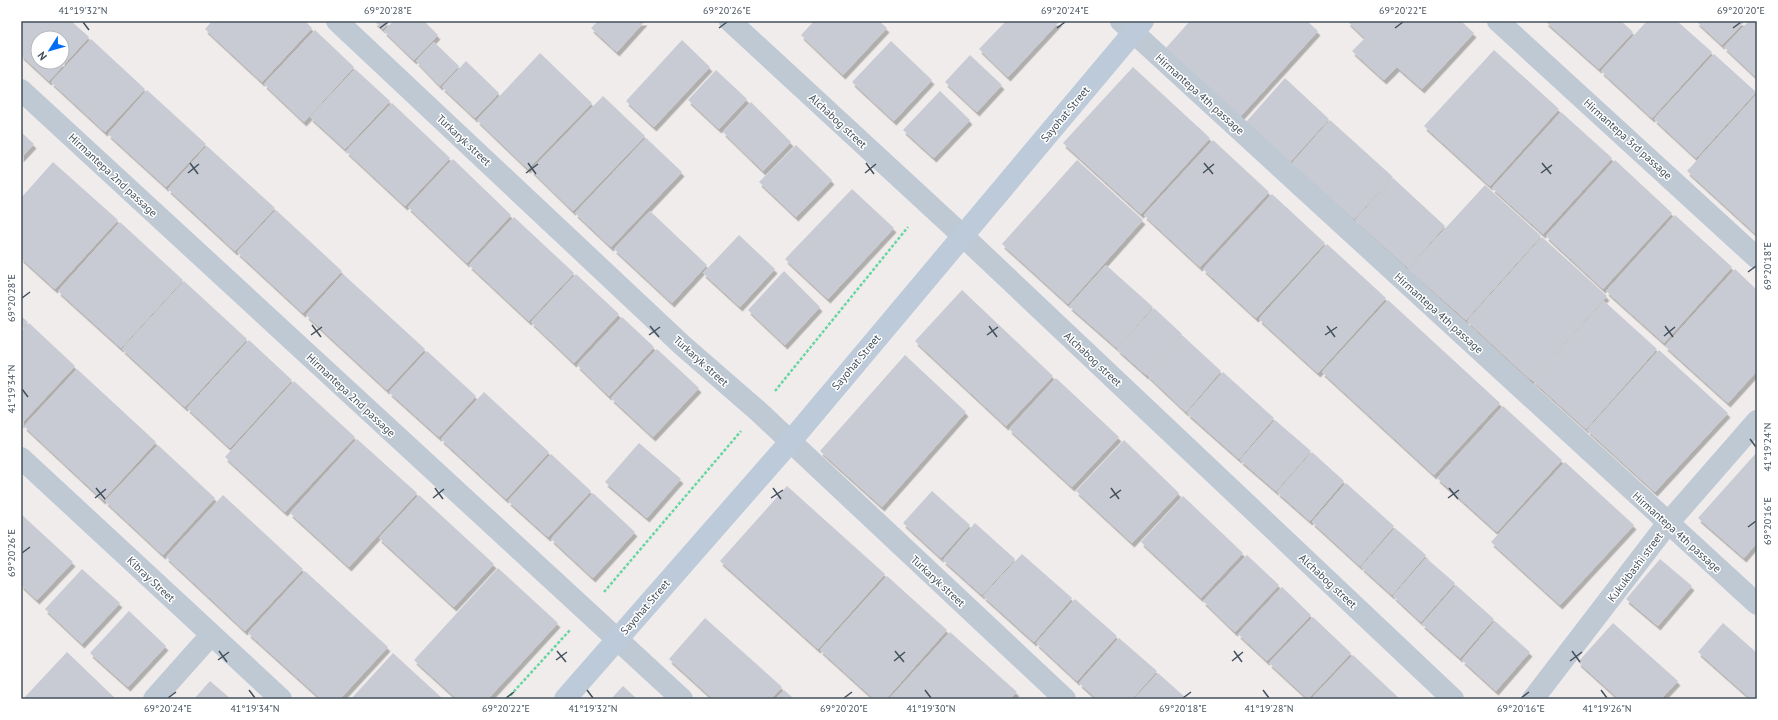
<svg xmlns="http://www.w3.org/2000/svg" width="1778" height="720" viewBox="0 0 1778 720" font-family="'PT Sans',sans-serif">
<defs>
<filter id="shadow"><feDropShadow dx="2.5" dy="4.5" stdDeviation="0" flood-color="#0004"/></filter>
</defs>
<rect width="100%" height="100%" fill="#f0ecec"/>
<!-- building -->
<path fill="#c8cbd3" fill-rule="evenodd" filter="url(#shadow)" d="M21,21h50l18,16 -40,44 -28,-26zM38,38h24v24h-24z
M212,21h93l7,7 -50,54 -57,-53z
M374,21h17l-8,8z
M393,21h31l14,14 -24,25 -30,-29z
M598,21h47l-28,31 -26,-24z
M814,21h65l8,7 -44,47 -42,-40z
M1006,21h54l-52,56 -29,-28z
M1190,21h117l11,10 -78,86 -75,-68z
M1347,21h114l13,12 -52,56 -25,-22 -13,13 -32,-29 13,-13z
M1545,21h76l12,11 -34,37z
M1647,21h30l35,31 -60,66 -51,-47z
M1696,21h49l-23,24z
M1749,21h8v57l-33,-31z
M315,30l39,37 -50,55 -40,-38z
M91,39l54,50 -40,43 -54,-50z
M682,40l28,27 -56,60 -28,-26z
M891,41l41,39 -38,41 -42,-39z
M434,42l25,24 -19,20 -24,-25z
M1494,50l65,59 -69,77 -66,-60z
M540,53l52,50 -64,66 -51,-49z
M1714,54l42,38 -60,66 -42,-39z
M970,55l32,30 -25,27 -32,-30z
M466,61l33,32 -24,25 -33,-31z
M1133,67l77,71 -69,76 -78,-71z
M355,69l35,32 -45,48 -35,-32z
M716,70l31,29 -28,30 -31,-29z
M1285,78l44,41 -39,43 -44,-40z
M147,90l59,54 -40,43 -58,-53z
M940,91l30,29 -36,38 -31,-28z
M1757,94v141l-70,-64z
M603,96l42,40 -72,75 -42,-41z
M751,102l40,40 -28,29 -40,-39z
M392,103l58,55 -45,48 -59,-55z
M1561,112l51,46 -69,76 -51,-46z
M1330,120l63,57 -39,42 -62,-56z
M21,132l13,12 -13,14z
M646,138l36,34 -71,75 -36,-34z
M1213,140l56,52 -69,75 -56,-52z
M796,145l36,35 -36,37 -37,-35z
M207,146l68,62 -40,43 -67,-62z
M453,159l58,56 -44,48 -59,-56z
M1077,160l66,60 -75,84 -66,-60z
M1615,160l57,53 -69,76 -57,-53z
M53,162l65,58 -63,69 -34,-31v-60z
M1393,178l52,48 -37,42 -53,-48z
M1485,185l56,51 -75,84 -58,-51z
M852,189l42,39 -66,71 -43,-40z
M1272,194l53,49 -69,75 -53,-49z
M276,210l66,61 -39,42 -66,-61z
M650,211l57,54 -35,38 -58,-54z
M1675,215l57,52 -68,76 -58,-52z
M514,217l60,56 -45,48 -60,-56z
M120,222l63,58 -62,68 -63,-57z
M739,235l36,34 -35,38 -37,-34z
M1542,237l65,59 -76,84 -64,-59z
M1327,244l59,54 -68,75 -59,-54z
M1106,265l47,42 -36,41 -48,-42z
M1735,269l22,21v81l-29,32 -63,-57z
M784,271l36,36 -35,38 -37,-35z
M343,274l82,75 -38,41 -81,-75z
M576,274l43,40 -45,49 -43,-41z
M184,281l63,58 -62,68 -63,-58z
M962,290l91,86 -47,50 -91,-85z
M1388,300l112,103 -66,72 -112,-103z
M1604,301l53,48 -71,80 -54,-49z
M1154,308l28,26 -36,41 -29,-26z
M21,316l7,6 -7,8z
M622,317l32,30 -45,49 -32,-31z
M29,323l46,43 -54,58v-92z
M1182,335l39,36 -35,41 -39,-37z
M249,340l43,40 -62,68 -43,-40z
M657,349l42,39 -46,49 -42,-39z
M1659,350l69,63 -73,79 -68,-62z
M427,351l49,45 -37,41 -50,-45z
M905,355l61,57 -84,95 -62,-56z
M77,369l79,73 -53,58 -79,-74z
M1223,372l51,46 -35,41 -52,-46z
M1056,378l63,59 -47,50 -63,-58z
M294,381l61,56 -70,75 -60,-55z
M484,392l65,60 -43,47 -65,-60z
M1503,406l59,54 -65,72 -60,-54z
M1275,420l36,31 -35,40 -36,-31z
M357,439l60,54 -68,74 -59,-54z
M1124,440l55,53 -47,50 -56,-52z
M639,443l42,36 -34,39 -42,-36z
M158,445l57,53 -52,57 -58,-54z
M1312,452l32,29 -34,40 -33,-29z
M1757,452v91l-13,15 -46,-40z
M551,454l40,37 -43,46 -40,-36z
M1565,462l69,63 -74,80 -69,-63z
M1346,483l48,43 -34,40 -48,-44z
M787,486l98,88 -67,75 -98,-88z
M932,491l38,34 -29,33 -38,-35z
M593,493l42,39 -42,46 -42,-39z
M223,495l80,74 -58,62 -79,-74z
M419,495l75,69 -40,43 -75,-69z
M1183,496l60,57 -42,45 -60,-56z
M21,514l52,48 -36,38 -16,-15z
M975,523l40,36 -33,36 -39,-35z
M1395,528l31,27 -34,40 -31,-28z
M1022,554l50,44 -38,44 -51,-46z
M1247,555l32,30 -44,47 -32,-31z
M1426,558l29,25 -34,39 -28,-26z
M1660,559l32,27 -34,40 -32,-27z
M498,568l60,55 -70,76h-31l-43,-39z
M82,569l38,34 -38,41 -37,-35z
M305,571l83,76 -48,52h-19l-73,-66z
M887,576l60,54 -61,69h-12l-54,-49z
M1456,585l38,34 -34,39 -38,-34z
M1282,587l29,28 -44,46 -29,-27z
M1075,599l42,37 -40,45 -41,-38z
M129,611l37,35 -38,41 -38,-34z
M1313,617l38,36 -43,46 -39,-36z
M705,618l77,69 -11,12h-58l-44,-40z
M1495,621l35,31 -34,39 -34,-31z
M1613,623l65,58 -17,18h-42l-41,-37z
M1723,623l34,30v46h-6l-53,-47z
M950,632l67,60 -7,7h-121z
M1119,638l38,33 -25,28h-35l-18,-16z
M67,652l49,47h-93z
M393,653l50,46h-92z
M1353,655l47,44h-89z
M1158,673l29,26h-53z
M210,681l21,18h-37z
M623,686l14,13h-26z
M784,690l10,9h-19z"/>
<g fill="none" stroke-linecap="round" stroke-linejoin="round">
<!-- path -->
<path stroke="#68d6a0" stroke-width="2.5" stroke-dasharray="3 2" stroke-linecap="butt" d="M775,391l133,-164
M604,592l137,-161
M507,699l63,-69"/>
<!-- street -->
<path stroke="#bec9d4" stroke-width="22" d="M337,21l345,324 76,66 307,288
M730,21l232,214 491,464
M1121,21l636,583
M1498,21l259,237
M21,90l661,609
M21,458l260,241
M154,699l57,-64
M1533,699l135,-176 89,-102"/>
<!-- secondary -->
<path stroke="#bccad9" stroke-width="22" d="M565,699l225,-257 353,-421"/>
</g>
<!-- ticks -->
<path fill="none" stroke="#43505c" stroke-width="1.5" d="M83,22l6,8M380,28l8,-6M719,28l8,-6M1057,28l8,-6M1395,28l8,-6M1733,28l8,-6M190,163l8,11M528,163l8,11M866,163l8,11M1204,163l9,11M1542,163l9,11M188,173l11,-9M526,173l12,-9M865,173l11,-9M1203,173l11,-9M1541,173l11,-8M1748,272l8,-6M22,298l8,-6M312,325l9,12M650,326l9,11M989,326l8,11M1327,326l8,11M1665,326l8,11M311,335l11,-8M649,335l11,-8M987,335l11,-8M1325,335l12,-8M1664,336l11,-9M22,389l6,8M1750,439l6,8M96,488l9,11M435,488l8,11M773,488l8,11M1111,488l8,11M1449,488l9,11M95,498l11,-9M433,498l11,-9M771,498l12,-8M1110,498l11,-8M1448,498l11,-8M1748,527l8,-6M22,553l8,-6M219,651l8,11M557,651l9,11M895,651l9,11M1234,651l8,11M1572,651l8,11M218,660l11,-8M556,660l11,-8M894,661l11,-9M1232,661l11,-9M1570,661l12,-9M249,690l6,8M587,690l6,8M925,690l6,8M1263,690l6,8M1601,690l6,8M168,698l8,-6M506,698l8,-6M844,698l8,-6M1183,698l8,-6M1521,698l8,-6"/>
<g text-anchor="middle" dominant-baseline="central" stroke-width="3" stroke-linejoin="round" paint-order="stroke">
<!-- street labels -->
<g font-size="11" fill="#43505c" stroke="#fff">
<text transform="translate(1200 94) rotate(42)">Hirmantepa 4th passage</text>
<text transform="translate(1065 114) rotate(-50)">Sayohat Street</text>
<text transform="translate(838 121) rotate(43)">Alchabog street</text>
<text transform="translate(1628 139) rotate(42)">Hirmantepa 3rd passage</text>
<text transform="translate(464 140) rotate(43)">Turkaryk street</text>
<text transform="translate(113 175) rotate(43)">Hirmantepa 2nd passage</text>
<text transform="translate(1439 313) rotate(42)">Hirmantepa 4th passage</text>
<text transform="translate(1093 359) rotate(43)">Alchabog street</text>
<text transform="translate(701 361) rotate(42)">Turkaryk street</text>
<text transform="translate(856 362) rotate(-50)">Sayohat Street</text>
<text transform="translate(351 395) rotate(43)">Hirmantepa 2nd passage</text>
<text transform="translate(1677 532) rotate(42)">Hirmantepa 4th passage</text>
<text transform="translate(1635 567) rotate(-53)">Kukukbashi street</text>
<text transform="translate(151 579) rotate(43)">Kibray Street</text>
<text transform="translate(938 581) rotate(43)">Turkaryk street</text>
<text transform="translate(1328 581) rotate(43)">Alchabog street</text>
<text transform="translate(645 607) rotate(-49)">Sayohat Street</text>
</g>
</g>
<!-- border -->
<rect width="1778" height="720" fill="none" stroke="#ffffff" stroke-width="44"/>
<!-- north arrow -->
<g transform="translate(50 50) rotate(233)"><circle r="19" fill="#ffffff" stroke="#b4b9be"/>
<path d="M0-3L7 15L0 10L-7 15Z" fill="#036bf4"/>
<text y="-6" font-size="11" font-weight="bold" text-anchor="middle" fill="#43505c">N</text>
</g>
<rect x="22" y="22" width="1734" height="676" fill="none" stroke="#43505c" stroke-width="1.5"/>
<g font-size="10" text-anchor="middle" fill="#43505c">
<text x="83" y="14">41°19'32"N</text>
<text x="388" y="14">69°20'28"E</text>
<text x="727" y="14">69°20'26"E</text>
<text x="1065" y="14">69°20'24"E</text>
<text x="1403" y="14">69°20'22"E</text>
<text x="1741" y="14">69°20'20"E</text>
<text transform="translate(1767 266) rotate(-90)" y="4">69°20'18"E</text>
<text transform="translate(11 298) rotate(-90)" y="4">69°20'28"E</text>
<text transform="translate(11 389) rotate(-90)" y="4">41°19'34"N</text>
<text transform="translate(1767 447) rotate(-90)" y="4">41°19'24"N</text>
<text transform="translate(1767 521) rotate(-90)" y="4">69°20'16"E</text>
<text transform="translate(11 553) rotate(-90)" y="4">69°20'26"E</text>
<text x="168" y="712">69°20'24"E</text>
<text x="255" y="712">41°19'34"N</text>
<text x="506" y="712">69°20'22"E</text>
<text x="593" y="712">41°19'32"N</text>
<text x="844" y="712">69°20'20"E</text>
<text x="931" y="712">41°19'30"N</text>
<text x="1183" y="712">69°20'18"E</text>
<text x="1269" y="712">41°19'28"N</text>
<text x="1521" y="712">69°20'16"E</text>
<text x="1607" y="712">41°19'26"N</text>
</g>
</svg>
